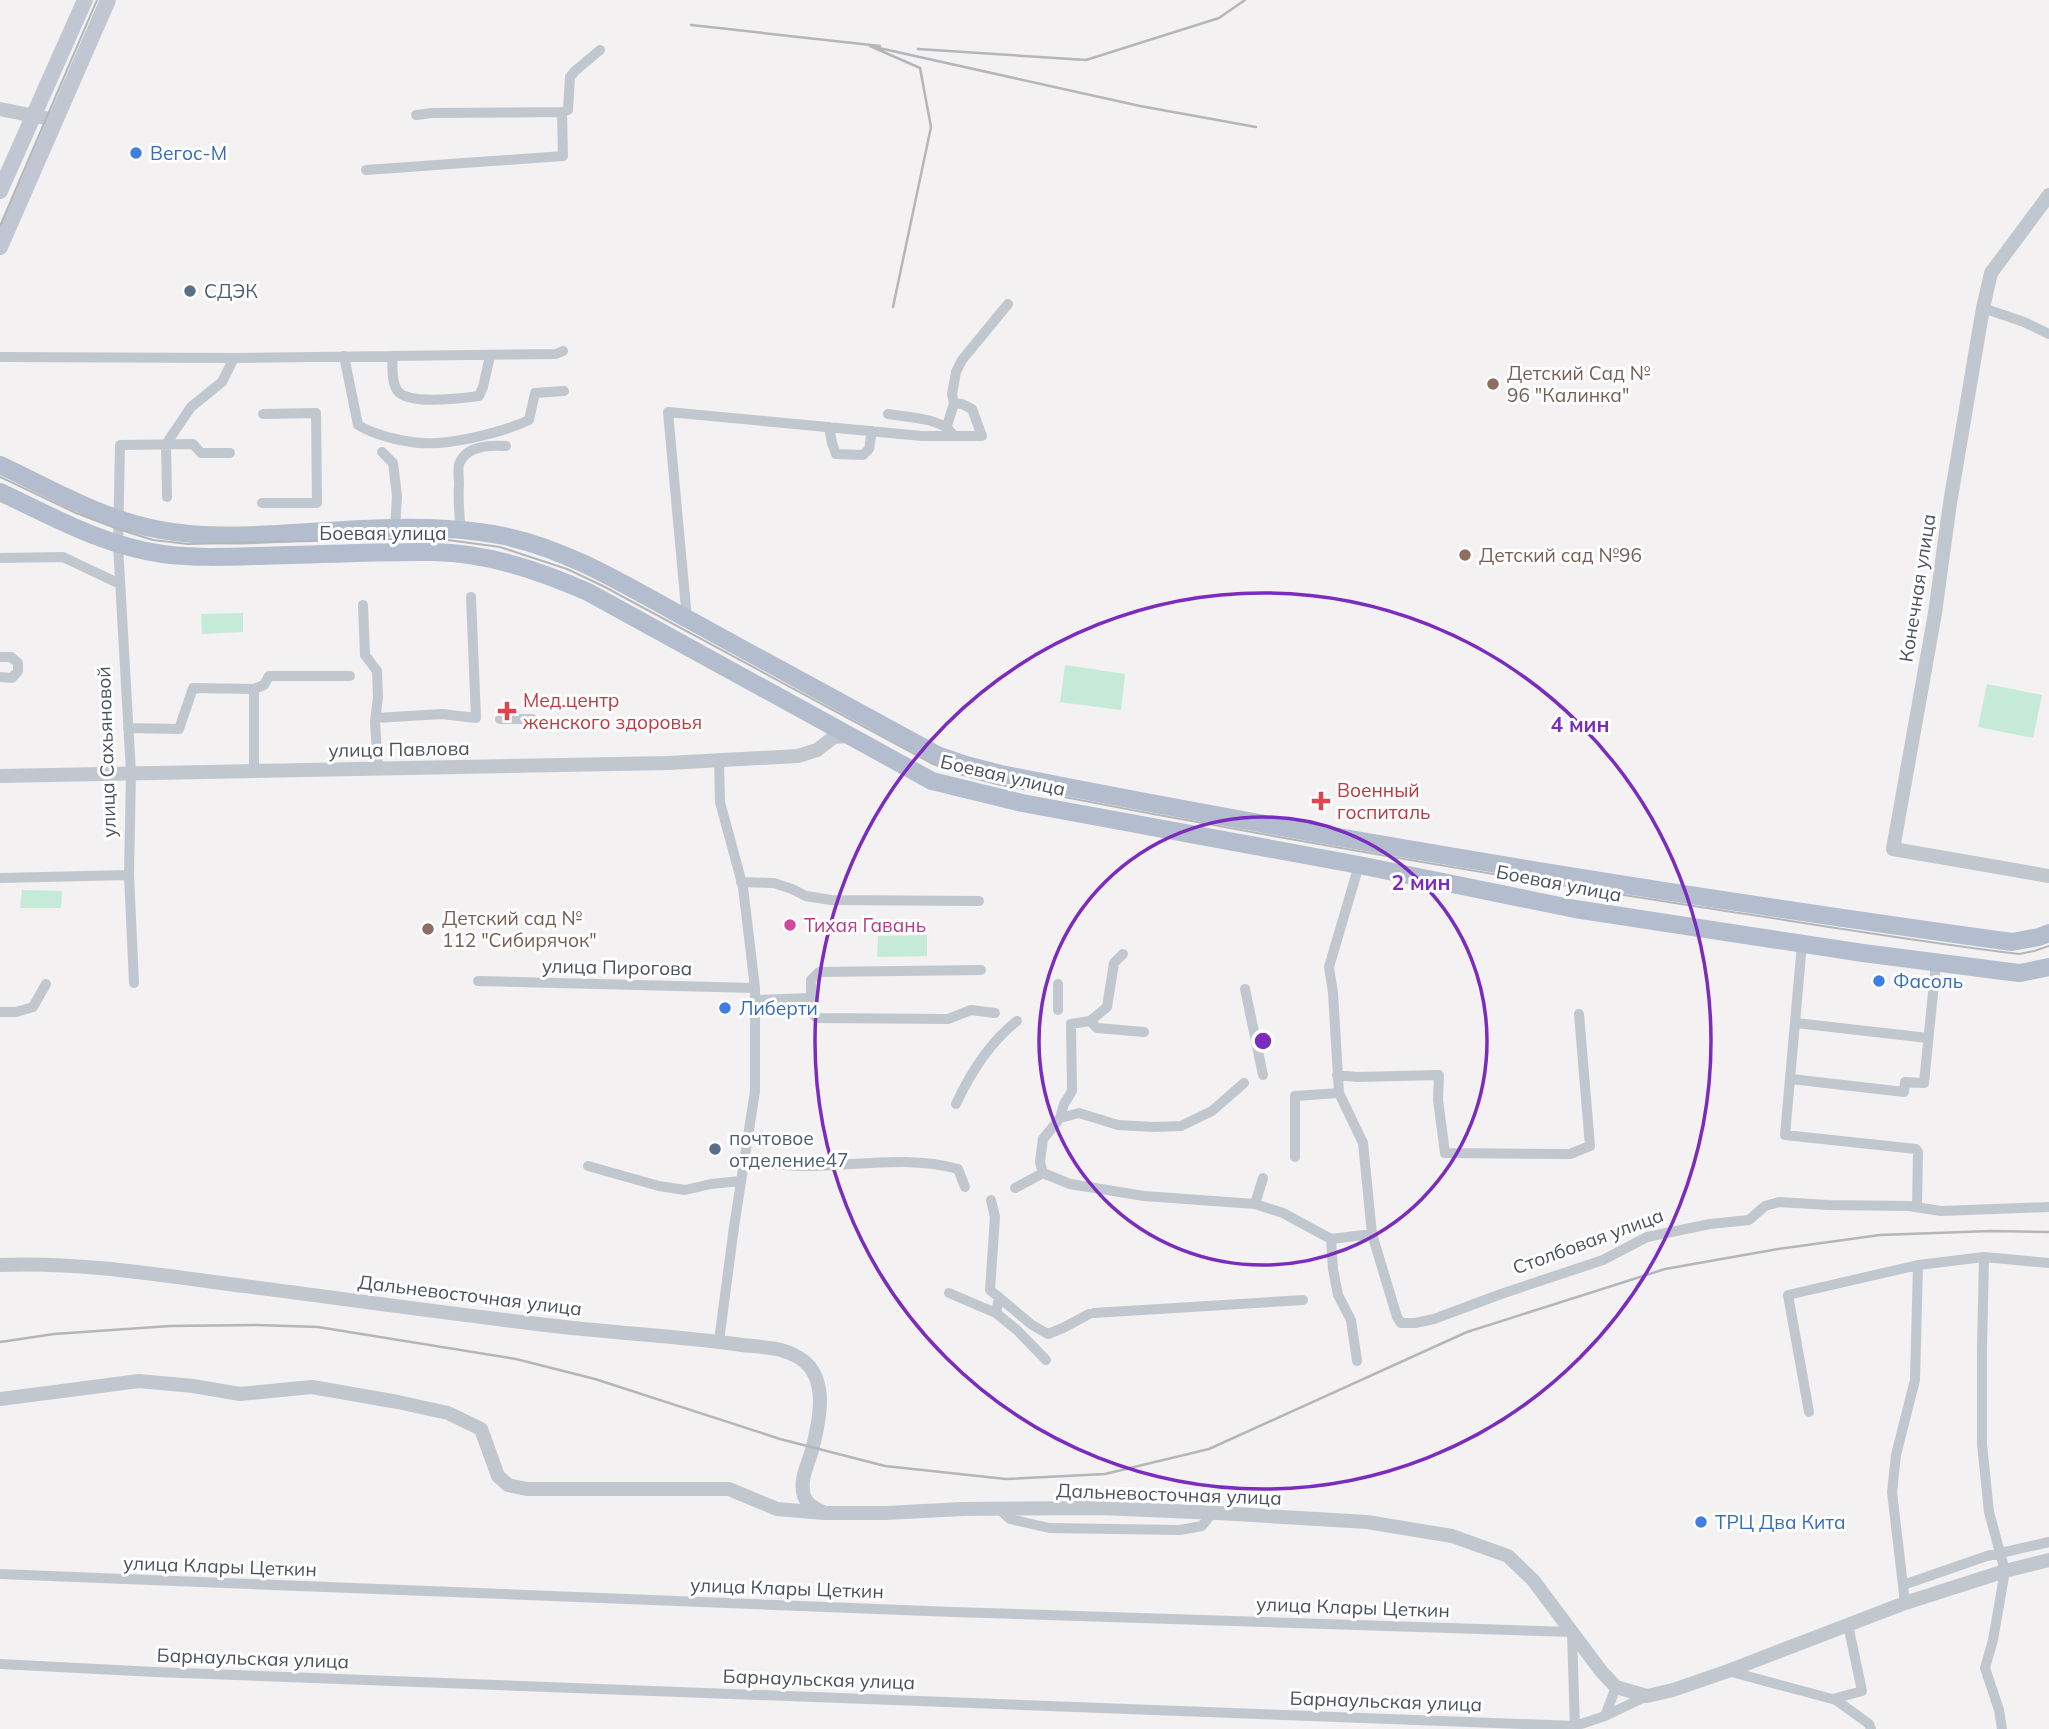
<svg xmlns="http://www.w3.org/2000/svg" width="2049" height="1729" viewBox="0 0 2049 1729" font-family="Mulish,sans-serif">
<rect width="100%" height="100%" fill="#f3f1f1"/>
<!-- green -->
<path fill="#c5ebd8" d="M243,613v19l-41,2 -1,-20z
M1065,665l60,9 -4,36 -61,-8z
M1987,684l55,11 -9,43 -55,-11z
M22,890l40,1 -1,17h-41z
M927,935v21l-50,1 1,-21z"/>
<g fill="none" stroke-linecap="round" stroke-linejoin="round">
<!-- minor -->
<path stroke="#c1c7ce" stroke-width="10" d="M416,115l16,-2 130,-1 6,-2 2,-33 5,-6 25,-21
M366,170l197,-14 -1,-44
M1983,308l41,14 25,12
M344,356l14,69c20,12 56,20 80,18 27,-2 68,-12 91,-23l6,-27 29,-2
M392,356c1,10 -1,25 5,34 10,16 65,8 82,6l4,-9 7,-31
M0,357l234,1 322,-4 7,-3
M888,414c18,3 52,4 63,18
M947,426l7,-23 -2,-9 4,-22 6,-12 46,-56
M829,427l3,16 4,11 27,1 6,-6 3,-18
M382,452l11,11 4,33 -2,33
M167,497l-1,-53 25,-37 31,-25 12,-24
M262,503h55l-1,-90 -53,1
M461,530c-2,-16 -3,-30 -2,-46 0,-6 -2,-17 1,-22 8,-17 31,-17 46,-16
M0,558l63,-1 57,27
M363,605l2,50 12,16 1,26 -3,25 3,46
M687,619l-19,-207 254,24h60l-10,-27 -10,-5 -8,-1
M0,657h11l7,6v8l-6,7 -12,-1
M254,689l10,-4 5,-9h81
M376,718l66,-4 34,4 -5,-121
M500,719h32
M128,728l51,1 14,-41 61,1v82
M0,878l129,-3
M741,882l33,1 18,6 14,7 25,4 148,1
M1802,944l-17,191 131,14 2,3 -1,54
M1123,954l-9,9 -7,44 -17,14 -19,3 1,67 -8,13 -4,14 -17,21 -3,23 3,11 27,11 74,12 111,8 28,9 48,26 41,-5
M478,981l277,7
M134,983l-5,-108 2,-102 -13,-228 2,-100 73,-1 8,9h29
M1058,984v26
M1245,989l18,86
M795,999l22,19 131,1 23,-9 24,3
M755,1000l56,-2v-18l8,-8 162,-2
M0,1012h16l17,-5 13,-23
M1090,1021l7,7 47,4
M1796,1023l132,15
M1337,1075l20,2 82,-2 -1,25 7,53 125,1 20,-8 -11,-132
M1791,1079l113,13 1,-10 19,1 12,-120
M1339,1093l24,50 9,91 25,83 4,6h14l19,-4 67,-25 102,-34 44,-23 63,-13 39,-4 16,-14 14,-4 49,3 81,1 32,5 108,-4
M956,1104c14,-30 34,-62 61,-83
M1060,1118l19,-5 39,12 36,2 27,-1 31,-15 32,-28
M1295,1157v-61l44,-3 -6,-100 -4,-26 30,-102
M744,1161c20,2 41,5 61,5 50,0 104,-11 153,3l7,18
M588,1166l71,20 26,4 26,-6 30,-3
M1015,1188l28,-15
M991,1200l4,17 -5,73 42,35 16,9 15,-6 26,-14
M1255,1204l8,-26
M1331,1239l2,30 5,26 13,25 6,41
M1984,1257l-2,91v96l7,68 16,59 -12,69 -8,28 14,42 3,19
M949,1293l47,20
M999,1297l-3,16 21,17 29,30
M1094,1313l209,-13
M719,1341l15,-114 21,-136v-103l-12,-101 -23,-85 -1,-42
M1809,1412l-21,-117 130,-30 66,-8 65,6
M999,1509l11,10 39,9 131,2 22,-4 10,-13
M0,1574l953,38 619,20 3,97
M1903,1585l84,-29 62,-14
M1905,1603l-13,-111 4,-37 19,-75 3,-115
M0,1664l155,8 1420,54 30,-10 11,-29
M1728,1671l108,29 33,24 2,5
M1833,1699l29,-8 -14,-66
M1605,1716l42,-20"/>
<!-- tertiary -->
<path stroke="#c1c7ce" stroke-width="14" d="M0,109l55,11
M2049,195l-58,78 -8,35 -33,195 -15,110 -42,236 156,27
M0,776l668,-13 130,-7 19,-6 17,-13 14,-1
M0,1265c75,-3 147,8 221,18 118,15 235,32 352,45 57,6 113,9 169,17 17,2 37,2 52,10 37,17 26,64 18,95 -4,15 -13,30 -8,46 3,8 11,13 19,16
M0,1399l139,-18 54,5 47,8 72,-7 86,15 50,11 33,16 17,47 10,9 19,4h202l48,20 47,4h62l76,-4 138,-1 118,5 149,9 85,14 56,20 25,24 68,91 15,16 31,9 26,-6 55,-19 177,-68 100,-32 44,-11"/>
<!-- secondary -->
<path stroke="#c1c7d2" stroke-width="16" d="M0,191l85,-191
M0,247l108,-247"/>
<!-- primary -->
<path stroke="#b4bdcd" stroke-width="18" d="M0,465c53,25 103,55 161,65 38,7 77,6 116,4 74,-4 153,-13 227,2 70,15 129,54 191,87 81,44 161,88 242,132l29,10 35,9c335,67 672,121 1011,168l27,-5 10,-4
M0,492c53,25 104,54 163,62 29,4 61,3 91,2 60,-1 120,-5 180,-4 54,1 106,19 154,40l344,189 90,22 337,62 216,44 288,44 148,19 9,1 29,-6"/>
<!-- tram -->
<path stroke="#b4b6ba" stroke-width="2" d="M0,226l97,-226
M0,477l76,36 42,16 35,11 35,4 245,-6 67,9 67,22 36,17 330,178 30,11 34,9c233,46 468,87 703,123 106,16 212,34 319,47l15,-3 15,-5"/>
<!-- rail -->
<path stroke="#b4b6ba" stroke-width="2.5" d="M691,25l189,21
M918,49l168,11 133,-42 26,-18
M893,307l38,-180 -11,-59 -50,-22 270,60 116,21
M0,1342l54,-8 116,-8 88,-1 60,2 198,32 79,20 185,60 105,27 121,13 99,-5 104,-25 258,-117 198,-63 113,-20 102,-14 111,-4 58,1"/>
</g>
<!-- distance rings -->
<g fill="none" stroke="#7b2cbf" stroke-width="3.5">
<circle cx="1263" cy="1041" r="224"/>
<circle cx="1263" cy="1041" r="448"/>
</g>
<!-- markers -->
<g fill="#3f7fe0" stroke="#fff" stroke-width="2.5">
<circle cx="136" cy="153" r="7"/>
<circle cx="1879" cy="981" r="7"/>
<circle cx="725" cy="1008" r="7"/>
<circle cx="1701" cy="1522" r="7"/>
</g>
<g fill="#5c6f8a" stroke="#fff" stroke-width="2.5">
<circle cx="190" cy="291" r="7"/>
<circle cx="715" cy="1149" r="7"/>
</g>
<g fill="#8d6e63" stroke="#fff" stroke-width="2.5">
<circle cx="1493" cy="384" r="7"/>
<circle cx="1465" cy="555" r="7"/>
<circle cx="428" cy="929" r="7"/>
</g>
<g fill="#e0444e" stroke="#fff" stroke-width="2.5">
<path d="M503.5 700.5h7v7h7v7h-7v7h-7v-7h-7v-7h7z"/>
<path d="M1317.5 790.5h7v7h7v7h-7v7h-7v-7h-7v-7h7z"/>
</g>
<circle fill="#d1479c" stroke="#fff" stroke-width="2.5" cx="790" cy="925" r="7"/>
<g text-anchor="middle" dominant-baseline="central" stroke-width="6" stroke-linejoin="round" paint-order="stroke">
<!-- shop labels -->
<g font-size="19" fill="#366cbe" stroke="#fff" text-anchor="start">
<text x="150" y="153">Вегос-М</text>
<text x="1893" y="981">Фасоль</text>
<text x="739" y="1008">Либерти</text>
<text x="1715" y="1522">ТРЦ Два Кита</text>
</g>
<!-- service labels -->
<g font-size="19" fill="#4e5e75" stroke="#fff" text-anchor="start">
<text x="204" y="291">СДЭК</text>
<text x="729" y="1138">почтовое<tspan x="729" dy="22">отделение47</tspan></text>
</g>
<!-- education labels -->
<g font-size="19" fill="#785e54" stroke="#fff" text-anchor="start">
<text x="1507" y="373">Детский Сад №<tspan x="1507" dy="22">96 "Калинка"</tspan></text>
<text x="1479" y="555">Детский сад №96</text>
<text x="442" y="918">Детский сад №<tspan x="442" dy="22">112 "Сибирячок"</tspan></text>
</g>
<!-- street labels -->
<g font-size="19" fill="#4b525d" stroke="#fff">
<text x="383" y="533">Боевая улица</text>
<text transform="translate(1917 588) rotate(-81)">Конечная улица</text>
<text transform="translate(399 749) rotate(-1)">улица Павлова</text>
<text transform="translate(106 752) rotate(-92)">улица Сахьяновой</text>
<text transform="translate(1003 775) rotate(13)">Боевая улица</text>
<text transform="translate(1559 883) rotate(11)">Боевая улица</text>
<text transform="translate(617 967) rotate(1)">улица Пирогова</text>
<text transform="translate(1588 1241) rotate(-20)">Столбовая улица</text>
<text transform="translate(470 1295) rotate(7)">Дальневосточная улица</text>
<text transform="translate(1169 1494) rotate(2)">Дальневосточная улица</text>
<text transform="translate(220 1566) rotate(2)">улица Клары Цеткин</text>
<text transform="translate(787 1588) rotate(2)">улица Клары Цеткин</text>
<text transform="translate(1353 1607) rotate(2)">улица Клары Цеткин</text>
<text transform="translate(253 1658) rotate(2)">Барнаульская улица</text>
<text transform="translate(819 1679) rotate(2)">Барнаульская улица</text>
<text transform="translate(1386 1701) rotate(2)">Барнаульская улица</text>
</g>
<!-- health labels -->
<g font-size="19" fill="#be3a42" stroke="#fff" text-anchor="start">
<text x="523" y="700">Мед.центр<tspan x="523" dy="22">женского здоровья</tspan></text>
<text x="1337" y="790">Военный<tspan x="1337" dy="22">госпиталь</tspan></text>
</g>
<!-- hotel labels -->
<g font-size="19" fill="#b23c85" stroke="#fff" text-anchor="start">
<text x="804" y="925">Тихая Гавань</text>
</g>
</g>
<circle cx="1263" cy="1041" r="10" fill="#7b2cbf" stroke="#fff" stroke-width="3.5"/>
<g font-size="21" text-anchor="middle" font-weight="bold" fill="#7b2cbf" stroke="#fff" stroke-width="6" stroke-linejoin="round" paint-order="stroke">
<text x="1580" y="732">4 мин</text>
<text x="1421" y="890">2 мин</text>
</g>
</svg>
